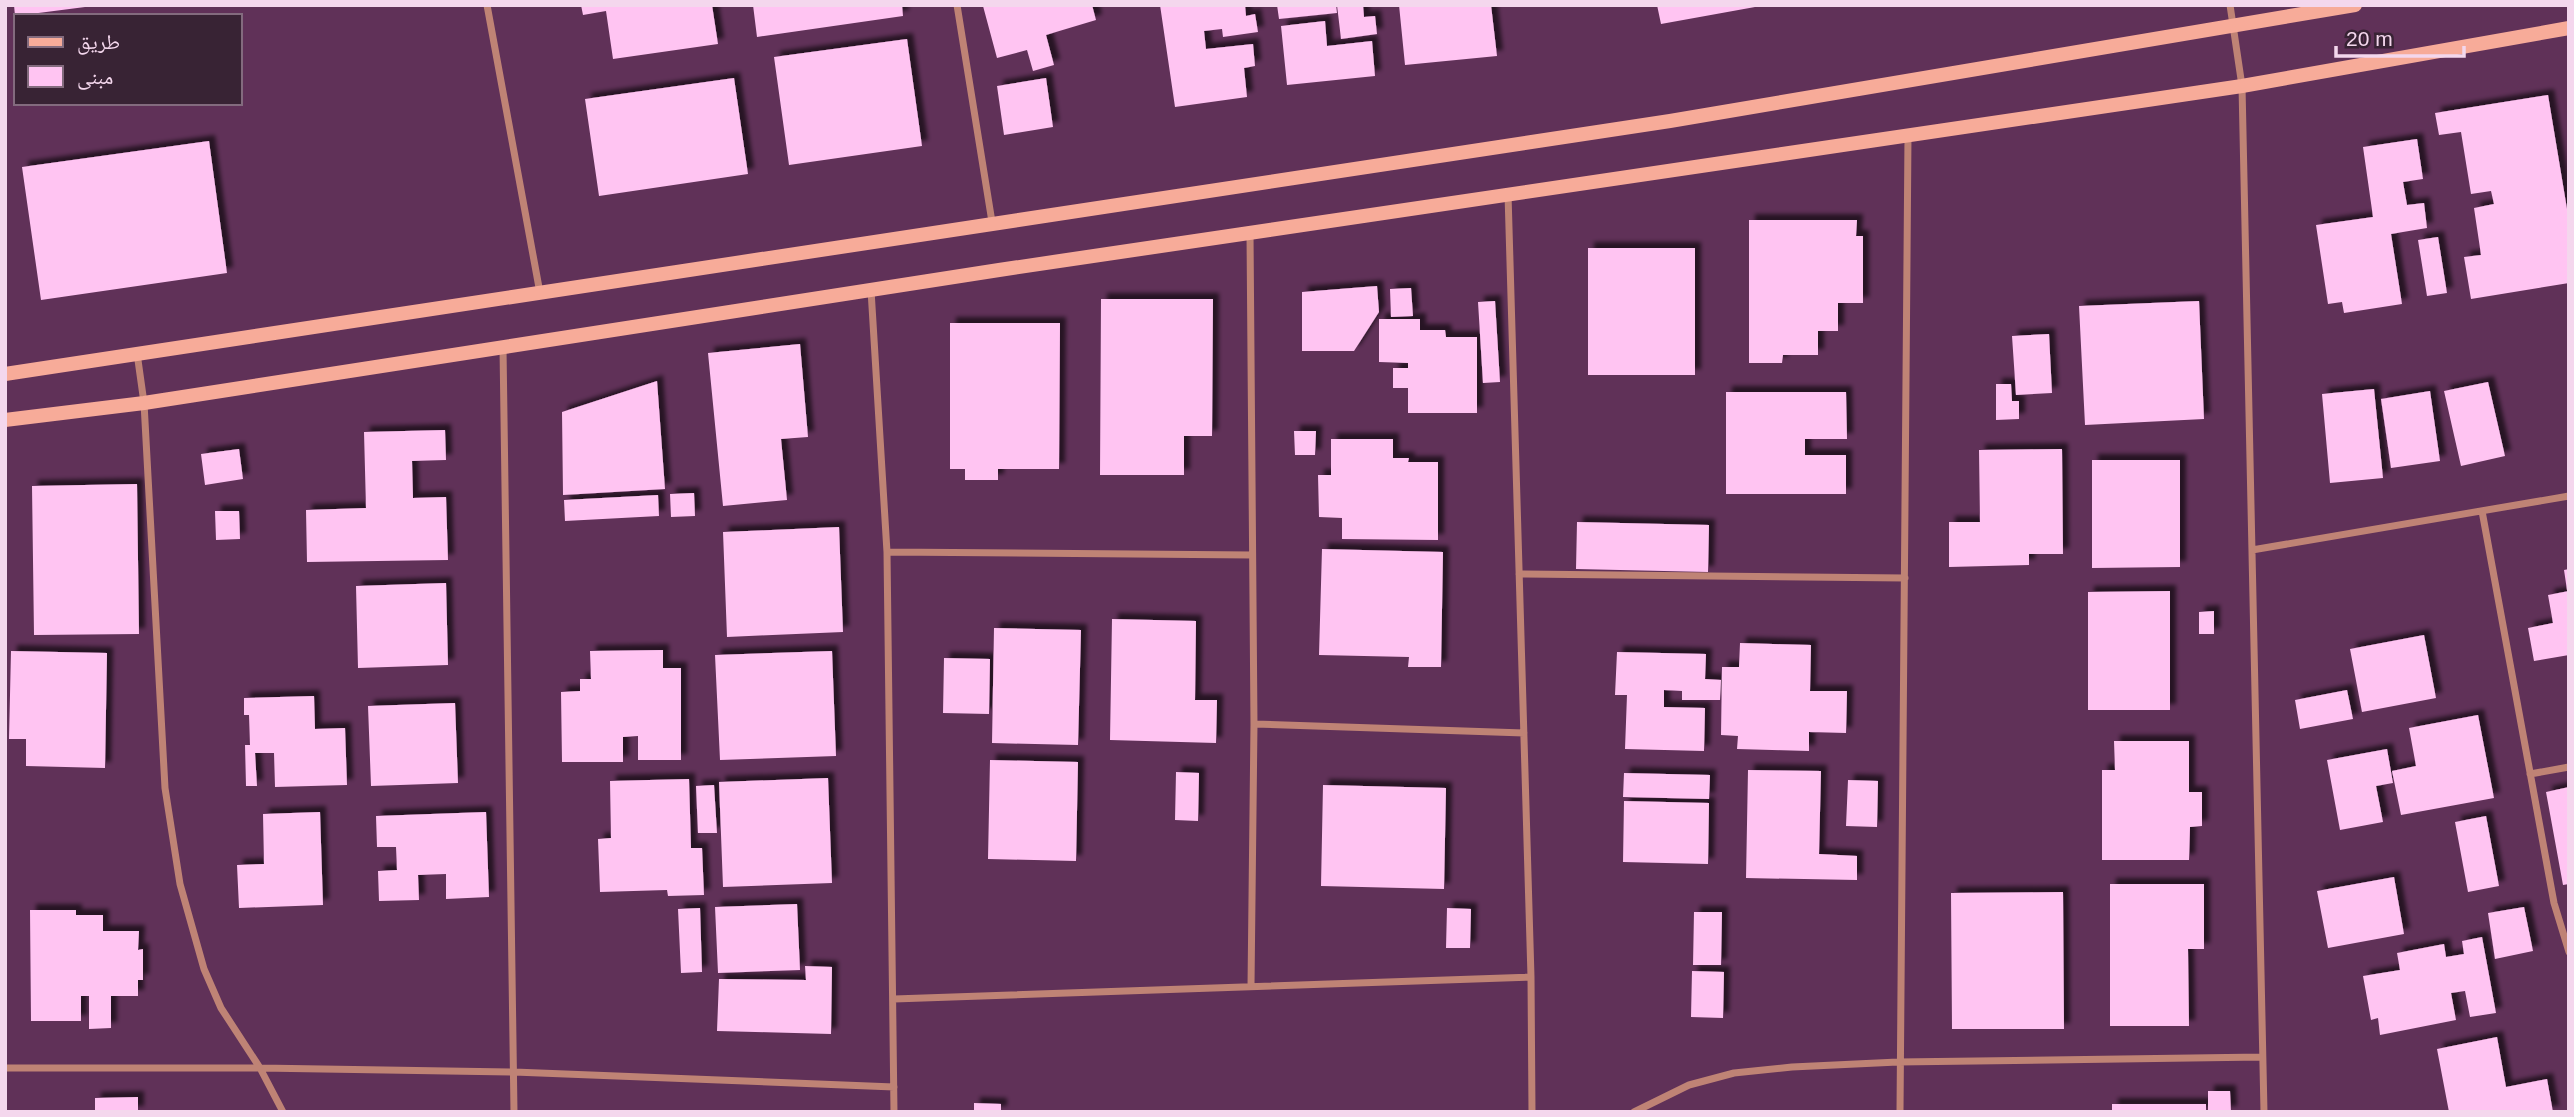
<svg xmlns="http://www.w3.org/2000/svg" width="2574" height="1117" viewBox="0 0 2574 1117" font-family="Arial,'Noto Naskh Arabic',sans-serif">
<defs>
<filter id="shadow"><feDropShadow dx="6" dy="-6" stdDeviation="2" flood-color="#0009"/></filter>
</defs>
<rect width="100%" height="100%" fill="#603158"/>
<!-- building -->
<path fill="#ffc4f2" filter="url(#shadow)" d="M14,5h71v2l-70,9z
M581,5h131l6,39 -105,15 -7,-48 -23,4z
M753,5h149l1,11 -146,21z
M987,5h105l4,15 -50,15 8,30 -21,6 -6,-21 -30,8 -14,-52z
M1160,5h85l1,11 9,-2 3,18 -35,5 -1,-8 -18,2 2,18 47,-5 2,22 -11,2 3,29 -72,10z
M1277,5h59l1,8 -58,6z
M1337,5h26l1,12 11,-1 2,18 -36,5z
M1399,5h92l6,51 -92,9z
M1657,5h98v2l-94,17z
M1325,21l2,25 45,-5 3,35 -88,9 -6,-59z
M907,39l15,107 -133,19 -15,-108z
M734,78l14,96 -149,22 -14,-97z
M1046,78l7,49 -49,8 -7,-49z
M2548,95l21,126v62l-98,16 -7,-42 17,-2 -7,-47 20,-4 -3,-13 -20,3 -10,-62 -22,3 -4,-22z
M2417,139l6,40 -20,3 4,23 17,-2 3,25 -36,6 11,70 -58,9 -2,-11 -14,2 -12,-79 57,-8 -10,-70z
M209,141l18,132 -186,27 -19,-133z
M1749,220h108l-1,16h7v67h-25v28h-20v24h-35l-1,8h-33z
M2438,237l9,56 -20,3 -9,-56z
M1588,248h107v127h-107z
M1377,286l2,26 -25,39h-52v-59z
M1411,288l2,28 -22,1 -1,-28z
M1101,299h112l-1,137h-28v39h-84z
M1495,301l5,81 -17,1 -5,-81z
M2199,301l5,118 -119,6 -6,-119z
M1379,319h41v11h25l1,7h31v76h-69v-25h-15v-20h15v-5l-29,-1z
M950,323h110l-1,146h-61v11h-33v-11h-15z
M2049,334l3,59 -36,2 -4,-59z
M800,344l8,93 -27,2 6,61 -64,6 -15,-153z
M657,381l8,108 -102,6 -1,-83z
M2488,382l17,74 -44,10 -17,-75z
M1996,384h15l1,17h7v18l-23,1z
M2374,389l9,89 -53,5 -8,-89z
M2430,391l10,70 -49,7 -10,-69z
M1726,392h120l1,47h-42v16h41v39h-120z
M445,430l1,30 -34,1 1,37 33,-1 2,63 -141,2 -1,-52 60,-2 -2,-76z
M1294,431h22l-1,24h-20z
M1331,439h62v19h16l-1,4h30v78l-96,-1v-21l-23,-1 -1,-42h13z
M239,449l4,30 -38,6 -4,-31z
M2062,449l1,105h-34v11l-80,2v-45h31l-1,-72z
M2092,460h88v107l-88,1z
M137,484l2,150 -105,1 -2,-149z
M694,493l1,23 -24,1 -1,-23z
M658,495l1,21 -94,5 -1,-21z
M215,511h24l1,28 -24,1z
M1577,522l132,3 -1,47 -132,-3z
M839,527l4,105 -116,5 -4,-105z
M1322,549l121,3 -2,115h-33l1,-10 -90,-2z
M2569,569v21h-2l-3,-20z
M446,583l2,82 -90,3 -2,-82z
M2170,591v119h-82v-118z
M2569,591v64l-35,6 -6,-33 25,-5 -5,-28z
M2214,611v23h-15v-22z
M1112,619l84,2 -1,79h22l-1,43 -106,-3z
M994,628l87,2 -3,115 -86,-2z
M2424,635l12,63 -74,14 -12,-63z
M1740,643l71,2 -1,46h37l-1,42 -37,-1v19l-72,-2 1,-13 -17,-1 1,-68h17z
M663,650v18h18v92h-43v-24l-15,1v25h-61l-1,-70 19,-1v-12h11l-1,-28z
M11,651l96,2 -2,115 -79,-2v-27h-17z
M832,651l4,105 -116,4 -5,-105z
M1617,652l89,2 -1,25 16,1 -1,20h-38v-9l-18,-1v17l41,1 -1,43 -79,-2 2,-54h-12z
M944,658l46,1 -1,55 -46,-1z
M2347,690l6,29 -53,10 -5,-29z
M314,696l1,33 30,-1 2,57 -72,2 -1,-34h-19l2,33h-11l-1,-41h5l-1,-30h-5v-17z
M455,703l3,80 -87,3 -3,-80z
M2478,715l16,83 -93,17 -9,-44 24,-5 -7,-38z
M2114,741h75v51h13v34l-12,1 -1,33h-87v-90h13z
M2387,749l6,34 -17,3 7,36 -43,8 -13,-70z
M990,760l88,2 -2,99 -88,-2z
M1748,770l73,1 -2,83 38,2v24l-111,-2z
M1176,772l23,1 -1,48 -23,-1z
M1624,773l86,2 -1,24 -86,-2z
M828,778l4,105 -109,4 -4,-105z
M689,779l2,69h11l2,47 -36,1 -1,-6 -67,2 -2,-53 13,-1 -1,-57z
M1848,780l30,1 -1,46 -31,-1z
M714,785l3,48h-19l-2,-47z
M1323,785l123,3 -2,101 -123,-3z
M2569,787v97l-6,1 -17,-93z
M1624,801l85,2 -1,61 -85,-2z
M320,812l3,93 -84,3 -2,-43 27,-1 -1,-50z
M486,812l3,85 -43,2v-25l-28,1 1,25 -40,1 -1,-30 19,-1 -1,-23h-19l-1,-31z
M2486,816l13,70 -31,6 -13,-70z
M2394,877l10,57 -76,14 -11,-57z
M2110,884h94v65h-16l1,77h-79z
M2063,892l1,137h-112l-1,-136z
M797,904l3,66 -82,3 -3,-66z
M2524,907l9,44 -38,8 -7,-46z
M700,908l2,64 -21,1 -3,-64z
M1447,908l24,1 -1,39h-24z
M30,910h46v5h27v16h36l-1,19 5,-1v31h-5v16h-27v32l-22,1v-33h-8v25h-50z
M1694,912h28l-1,53h-28z
M2482,937l14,76 -26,4 -5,-26 -14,2 5,27 -76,15 -2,-17 -7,2 -8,-44 37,-6 -3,-17 47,-9 2,13 18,-3 -2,-13z
M805,966l27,1 -1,67 -114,-3 2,-52 87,1z
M1692,971l32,1 -1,46 -32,-1z
M2497,1037l9,50 41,-8 6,33h-104l-12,-63z
M2208,1091h22l1,21h-23z
M138,1097v15h-43v-14z
M974,1103l27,1v8h-27z
M2112,1104h94v8h-94z"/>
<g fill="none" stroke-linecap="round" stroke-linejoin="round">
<!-- street -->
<path stroke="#bf8375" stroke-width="7" d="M487,5l53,288
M957,5l35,217
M2230,5l12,81 22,1026
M1508,194l23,783 1,135
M1250,233l4,491 -3,262
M871,290l16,262 7,560
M503,348l11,764
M137,353l7,50 21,385 15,96 24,85 17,39 39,60 23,44
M2482,511l72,392 15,49
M2252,550l317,-54
M887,552l365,3
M1519,574l386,4
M1254,724l270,9
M2530,774l39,-7
M894,999l637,-22
M5,1068h255l254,4 380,15
M1634,1112l55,-27 45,-12 58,-6 106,-5 364,-5
M1900,1112l8,-976"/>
<!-- secondary -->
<path stroke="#f7ab99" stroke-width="14" d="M5,374l1665,-253 685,-116
M5,420l139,-17 855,-133 1243,-184 327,-58"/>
</g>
<!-- border -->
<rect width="2574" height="1117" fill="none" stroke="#f4d7ed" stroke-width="14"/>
<!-- legend -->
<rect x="14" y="14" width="228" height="91" fill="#382334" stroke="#836b7e" stroke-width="2"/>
<rect x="28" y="37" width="35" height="10" fill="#f7ab99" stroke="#836b7e" stroke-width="2"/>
<text x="77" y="49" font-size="21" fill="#f4d7ed">طريق</text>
<rect x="28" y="66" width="35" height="21" fill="#ffc4f2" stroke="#836b7e" stroke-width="2"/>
<text x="77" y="84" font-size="21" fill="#f4d7ed">مبنى</text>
<!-- scale -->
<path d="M2336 46v10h128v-10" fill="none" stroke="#f4d7ed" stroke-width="3.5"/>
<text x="2346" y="46" font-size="21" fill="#f4d7ed" stroke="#382334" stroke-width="5" paint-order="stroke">20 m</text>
</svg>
